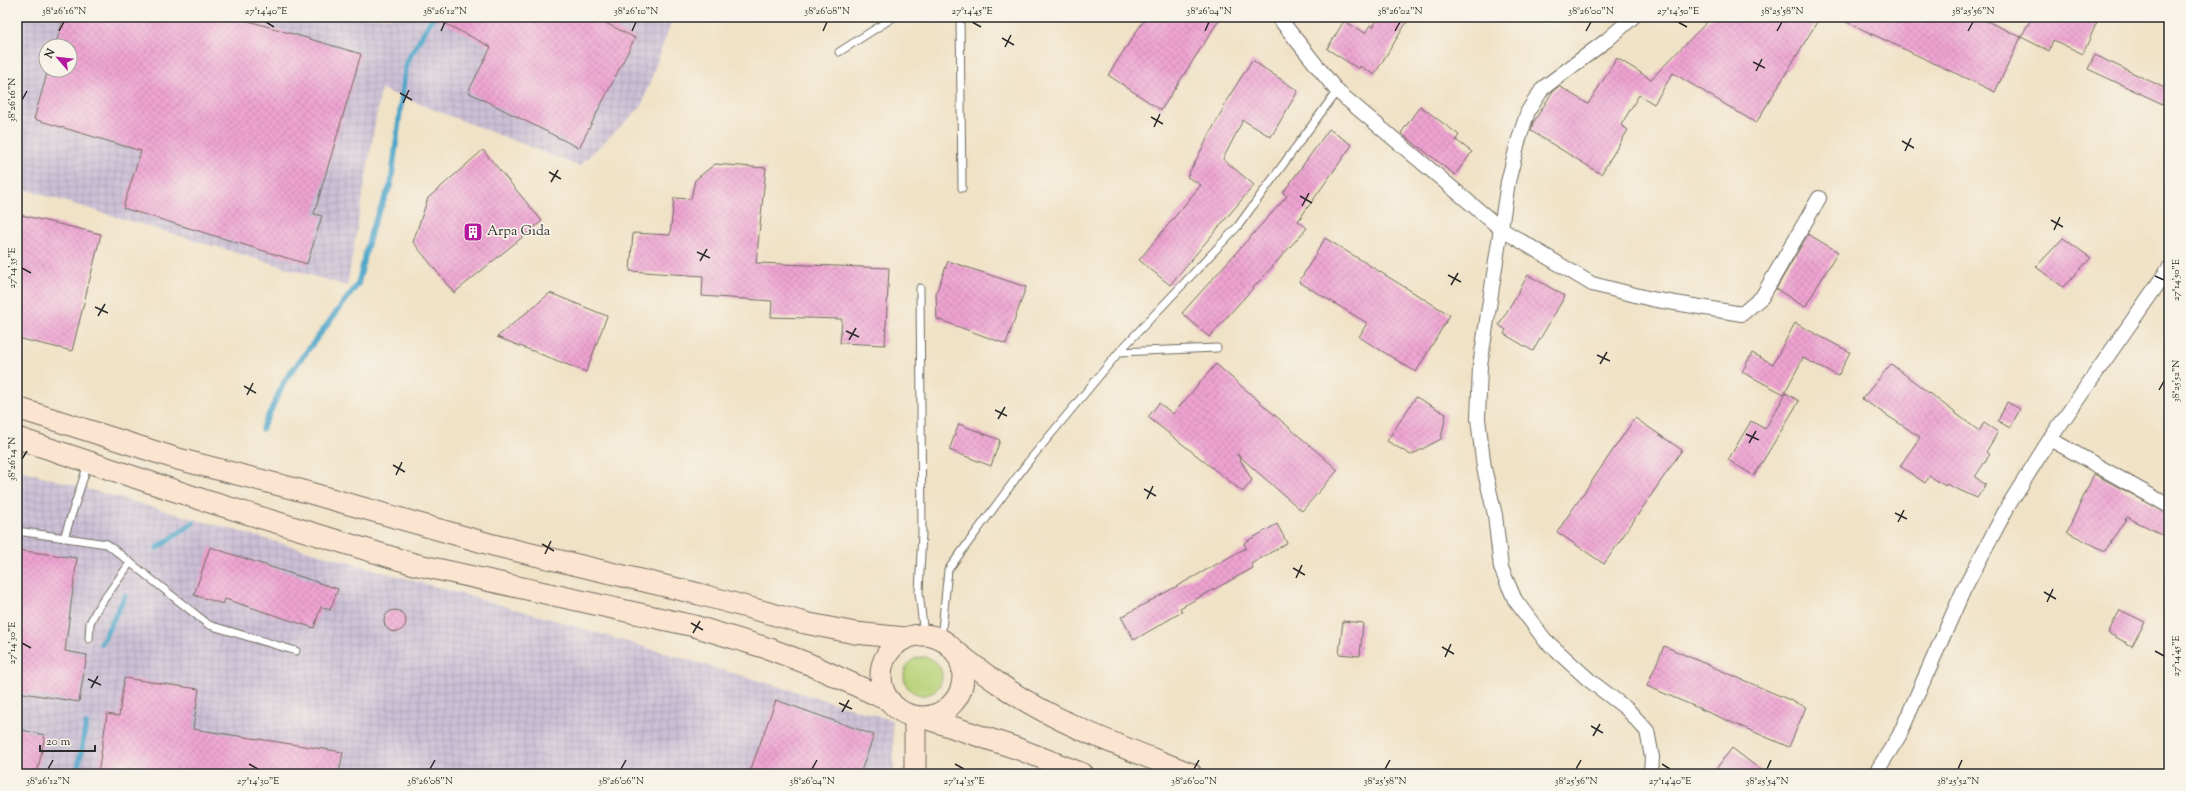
<svg xmlns="http://www.w3.org/2000/svg" width="2186" height="791" viewBox="0 0 2186 791" font-family="'Sorts Mill Goudy',serif">
<defs>
<pattern id="industrial-grid" width="8" height="8" patternUnits="userSpaceOnUse"><rect width="8" height="8" fill="#cbbfd5"/><path d="M0 4h8M4 0v8" fill="none" stroke="#aea4b7"/></pattern>
<pattern id="building-cross-hatch" width="8" height="8" patternUnits="userSpaceOnUse"><rect width="8" height="8" fill="#eea3d1"/><path d="M0 0l8 8M0 8l8-8" fill="none" stroke="#cc8cb4"/></pattern>
</defs>
<rect width="100%" height="100%" fill="#f7f3e8"/>
<filter id="ink" filterUnits="userSpaceOnUse"><feTurbulence type="fractalNoise" baseFrequency=".025" numOctaves="2"/><feDisplacementMap in="SourceGraphic" scale="8" xChannelSelector="R" yChannelSelector="G"/><feConvolveMatrix kernelMatrix="1 2 1 2 8 2 1 2 1" color-interpolation-filters="sRGB"/></filter>
<filter id="wash" filterUnits="userSpaceOnUse"><feTurbulence type="fractalNoise" baseFrequency=".012" numOctaves="4" result="noise"/><feDisplacementMap in="SourceGraphic" scale="16" xChannelSelector="R" yChannelSelector="G"/><feGaussianBlur stdDeviation="0.9" result="paint"/><feColorMatrix in="noise" values="0 0 0 0 0 0 0 0 0 0 0 0 0 0 0 0 0 1.4 0 .05"/><feComposite in="paint" operator="in"/></filter>
<g filter="url(#wash)">
<rect width="100%" height="100%" fill="#f0e2c6"/>
<!-- industrial -->
<path fill="url(#industrial-grid)" fill-rule="evenodd" d="M17,17h656l-32,90 -62,59 -198,-77 -34,197 -330,-99zM46,46h24v24h-24z
M17,469l523,147 352,104 2,54h-877z"/>
<!-- grass -->
<path fill="#b8d277" stroke="#727e51" d="M904 676a19 19 0 1 1 38 0a19 19 0 1 1-38 0Z"/>
<g fill="none" stroke-linecap="round" stroke-linejoin="round">
<!-- stream -->
<path stroke="#4ca5c9" stroke-width="5.5" d="M262,429l23,-49 73,-96 14,-56 19,-44 15,-121 27,-46
M157,548l36,-25
M101,644l24,-48
M77,774l9,-50"/>
</g>
<g id="blocks">
<!-- building -->
<path fill="url(#building-cross-hatch)" d="M64,17h171l126,37 -47,160 8,2 -15,48 -184,-56 18,-57 -107,-32 14,-49h22v-24h-15z
M433,17h161l41,21 -56,110 -111,-56 23,-45z
M1146,17h75l-60,93 -53,-35z
M1379,17h31l-36,58 -14,-9 -1,3 -32,-20 17,-28 21,12 5,-8 3,2z
M1712,17h108l-64,106 -83,-50 -19,31 -15,-9 -18,30 7,5 -27,44 -70,-43 2,-8 20,-32 6,-5 29,18 29,-46 34,21z
M1836,17h142l43,20 11,-20h25l16,5 2,-5h24l-16,37 -30,-14 -4,11 -28,-14 -26,55z
M2095,55l74,35v17l-81,-38z
M1252,60l46,31 -27,46 -28,-17 -20,39 31,26 -84,100 -31,-25 62,-75 -14,-8 37,-70 -1,-1z
M1420,106l39,29 -3,5 16,12 -17,23 -54,-42z
M1329,129l23,16 -54,76 9,7 -98,109 -27,-24 105,-117 -4,-3z
M483,150l59,71 -88,72 -41,-51 15,-44z
M715,164l51,4 -10,95 133,5 -4,77 -45,-2 2,-24 -71,-2 1,-16 -70,-5 1,-20 -73,-5 3,-38 37,2 4,-37 17,1 4,-19z
M17,214l84,20 -29,117 -55,-13z
M1808,234l30,18 -33,55 -29,-18z
M1325,238l125,77 -34,57 -57,-35 8,-14 -68,-41z
M2063,238l28,20 -28,29 -27,-20z
M948,261l78,26 -20,57 -69,-25 -1,-26z
M1528,275l37,21 -32,55 -29,-17 2,-4 -7,-5z
M550,293l57,23 -21,56 -89,-35z
M1795,323l55,29 -12,24 -35,-18 -19,36 -42,-22 10,-19 21,11z
M1216,364l122,106 -36,41 -65,-57 15,26 -9,12 -95,-75 11,-14 14,11z
M1891,364l88,67 5,-8 14,9 -12,20 4,2 -15,23 11,8 -9,13 -31,-14 -1,2 -15,-10 -5,7 -25,-17 20,-29 -58,-38z
M1786,393l13,8 -45,75 -26,-16 23,-39 14,8z
M1416,397l30,17 -5,25 -30,16 -24,-14z
M2007,402l13,7 -10,19 -12,-7z
M1635,418l47,32 -78,114 -47,-32z
M959,424l41,16 -9,26 -42,-16z
M2094,474l75,40v24l-42,-21 -22,34 -38,-19z
M1277,524l10,19 -36,21 2,4 -73,40 2,4 -48,28 -13,-23 125,-69 -2,-5z
M210,547l128,42 -8,21 -9,-3 -7,21 -89,-29 -2,5 -29,-9z
M17,550l60,8 -12,93 22,4 -8,47 -62,-10z
M2120,610l25,12 -13,24 -24,-13z
M384 621a11 11 0 1 1 22 0a11 11 0 1 1-22 0Z
M1343,621l20,2 -3,33 -21,-2z
M1664,646l142,61 -17,40 -142,-61z
M124,678l75,11 -6,40 150,23 -4,22h-241l9,-60 12,2z
M776,700l98,35 -14,39h-111z
M17,729l28,6 -8,39h-20z
M1732,748l34,26h-54z"/>
</g>
</g>
<g filter="url(#ink)">
<use href="#blocks" fill-opacity="0" stroke="#706b61" stroke-width="1"/>
<g fill="none" stroke-linecap="round" stroke-linejoin="round">
<!-- lane casing -->
<g stroke="#706b61" stroke-width="9">
<path id="lane" d="M960,17l2,171
M839,52l55,-35
M920,288l2,245 -3,59 5,43
M1119,352l119,-126 99,-135
M17,531l90,13 102,81 87,26
M64,538l24,-74
M89,639l1,-16 7,-14 33,-46
M941,639l7,-69 80,-108 91,-110 98,-4"/>
</g>
<!-- street casing -->
<g stroke="#706b61" stroke-width="16">
<path id="street" d="M1278,17l59,74 164,138 91,55 59,15 91,15 20,-17 57,-99
M1633,17l-26,23 -64,48 -15,23 -10,31 -10,40 -28,184 -2,53 6,49 11,47 6,53 14,32 30,40 44,40 38,29 20,22 5,26 -1,17
M2050,439l119,67
M1875,774l24,-38 65,-147 44,-83 42,-67 119,-171"/>
</g>
<!-- secondary casing -->
<g stroke="#706b61" stroke-width="23">
<path id="secondary" d="M17,408l161,51 125,32 190,54 206,49 106,29 50,10 50,5
M17,438l186,62 211,64 280,62 76,23 39,15 81,37
M881 676a41 41 0 1 1 82 0a41 41 0 1 1-82 0Z
M954,650c14,11 29,23 44,33 58,41 128,65 193,91
M915,716v58
M922,717l94,31 67,26"/>
</g>
<!-- lane -->
<use href="#lane" stroke="#fff" stroke-width="7"/>
<!-- street -->
<use href="#street" stroke="#fff" stroke-width="14"/>
<!-- secondary -->
<use href="#secondary" stroke="#fce5d0" stroke-width="21"/>
</g>
</g>
<!-- ticks -->
<path fill="none" stroke="#2b2b2b" stroke-width="1.5" d="M266,22l8,5M972,22l9,5M1678,22l9,5M59,31l5,-9M441,31l4,-9M632,31l4,-9M823,31l4,-9M1205,31l4,-9M1395,31l5,-9M1586,31l5,-9M1777,31l5,-9M1968,31l5,-9M1002,38l12,7M1005,47l6,-12M1753,62l12,6M1756,71l6,-12M400,93l12,7M22,100l5,-9M403,103l6,-13M1151,117l12,7M1154,127l6,-13M1902,141l12,7M1905,151l6,-13M549,172l12,7M551,182l7,-12M1300,196l12,7M1302,206l7,-13M2051,220l12,7M2054,230l6,-13M697,252l13,6M700,261l7,-12M22,268l9,5M1448,275l13,7M2155,276l9,4M1451,285l7,-12M95,307l13,6M98,316l7,-12M846,331l13,6M849,340l7,-12M1597,355l13,6M1600,364l7,-12M244,386l12,7M2159,390l5,-9M247,395l6,-12M995,410l12,6M998,419l7,-12M1746,434l13,6M1749,443l7,-12M22,459l5,-8M393,465l12,7M396,475l6,-13M1144,489l12,7M1147,499l6,-13M1895,513l12,6M1898,522l6,-12M542,544l12,7M545,554l6,-13M1293,568l12,7M1296,578l6,-13M2044,592l12,7M2047,602l6,-13M691,623l12,7M693,633l7,-12M22,643l9,5M1442,647l12,7M2155,651l9,5M1445,657l6,-13M88,679l13,6M91,688l7,-12M839,703l13,6M842,712l7,-12M1591,726l12,7M1593,736l7,-12M249,764l9,5M955,764l9,5M1662,764l8,5M48,769l5,-9M430,769l5,-9M621,769l5,-9M812,769l5,-9M1194,769l5,-9M1385,769l5,-9M1576,769l5,-9M1767,769l4,-9M1958,769l4,-9"/>
<!-- icons -->
<defs>
<g id="building-square" transform="scale(1)"><rect x="-9" y="-9" width="18" height="18" rx="4" fill="#b5179e" stroke="#f7f3e8"/><path d="M-4-6H4V6H1V3H-1V6H-4ZM-2.5-4.3h1.7v1.8h-1.7ZM.8-4.3h1.7v1.8H.8ZM-2.5-1h1.7V.8h-1.7ZM.8-1h1.7V.8H.8Z" fill="#fff"/></g>
</defs>
<g fill-rule="evenodd">
<use href="#building-square" x="473" y="232"/>
</g>
<g text-anchor="middle" dominant-baseline="central" stroke-width="3.5" stroke-linejoin="round" paint-order="stroke">
<!-- poi labels -->
<g font-size="14" fill="#2b2b2b" stroke="#f7f3e8" text-anchor="start">
<text x="487" y="232">Arpa Gıda</text>
</g>
</g>
<!-- margin -->
<rect width="2186" height="791" fill="none" stroke="#f7f3e8" stroke-width="44"/>
<!-- north arrow -->
<g transform="translate(58 58) rotate(298)"><circle r="19" fill="#f7f3e8" stroke="#a5a39c"/>
<path d="M0-3L7 15L0 10L-7 15Z" fill="#b5179e"/>
<text y="-6" font-size="11" font-weight="bold" text-anchor="middle" fill="#2b2b2b">N</text>
</g>
<!-- scale -->
<path d="M40 745v6h55v-6" fill="none" stroke="#2b2b2b" stroke-width="2"/>
<text x="46" y="745" font-size="12" fill="#2b2b2b" stroke="#f7f3e8" stroke-width="3" paint-order="stroke">20 m</text>
<rect x="22" y="22" width="2142" height="747" fill="none" stroke="#2b2b2b" stroke-width="1.5"/>
<g font-size="10" text-anchor="middle" fill="#2b2b2b">
<text x="64" y="14">38°26'16"N</text>
<text x="266" y="14">27°14'40"E</text>
<text x="445" y="14">38°26'12"N</text>
<text x="636" y="14">38°26'10"N</text>
<text x="827" y="14">38°26'08"N</text>
<text x="972" y="14">27°14'45"E</text>
<text x="1209" y="14">38°26'04"N</text>
<text x="1400" y="14">38°26'02"N</text>
<text x="1591" y="14">38°26'00"N</text>
<text x="1678" y="14">27°14'50"E</text>
<text x="1782" y="14">38°25'58"N</text>
<text x="1973" y="14">38°25'56"N</text>
<text transform="translate(11 100) rotate(-90)" y="4">38°26'16"N</text>
<text transform="translate(11 268) rotate(-90)" y="4">27°14'35"E</text>
<text transform="translate(2175 280) rotate(-90)" y="4">27°14'50"E</text>
<text transform="translate(2175 381) rotate(-90)" y="4">38°25'52"N</text>
<text transform="translate(11 459) rotate(-90)" y="4">38°26'14"N</text>
<text transform="translate(11 643) rotate(-90)" y="4">27°14'30"E</text>
<text transform="translate(2175 656) rotate(-90)" y="4">27°14'45"E</text>
<text x="48" y="784">38°26'12"N</text>
<text x="258" y="784">27°14'30"E</text>
<text x="430" y="784">38°26'08"N</text>
<text x="621" y="784">38°26'06"N</text>
<text x="812" y="784">38°26'04"N</text>
<text x="964" y="784">27°14'35"E</text>
<text x="1194" y="784">38°26'00"N</text>
<text x="1385" y="784">38°25'58"N</text>
<text x="1576" y="784">38°25'56"N</text>
<text x="1670" y="784">27°14'40"E</text>
<text x="1767" y="784">38°25'54"N</text>
<text x="1958" y="784">38°25'52"N</text>
</g>
</svg>
